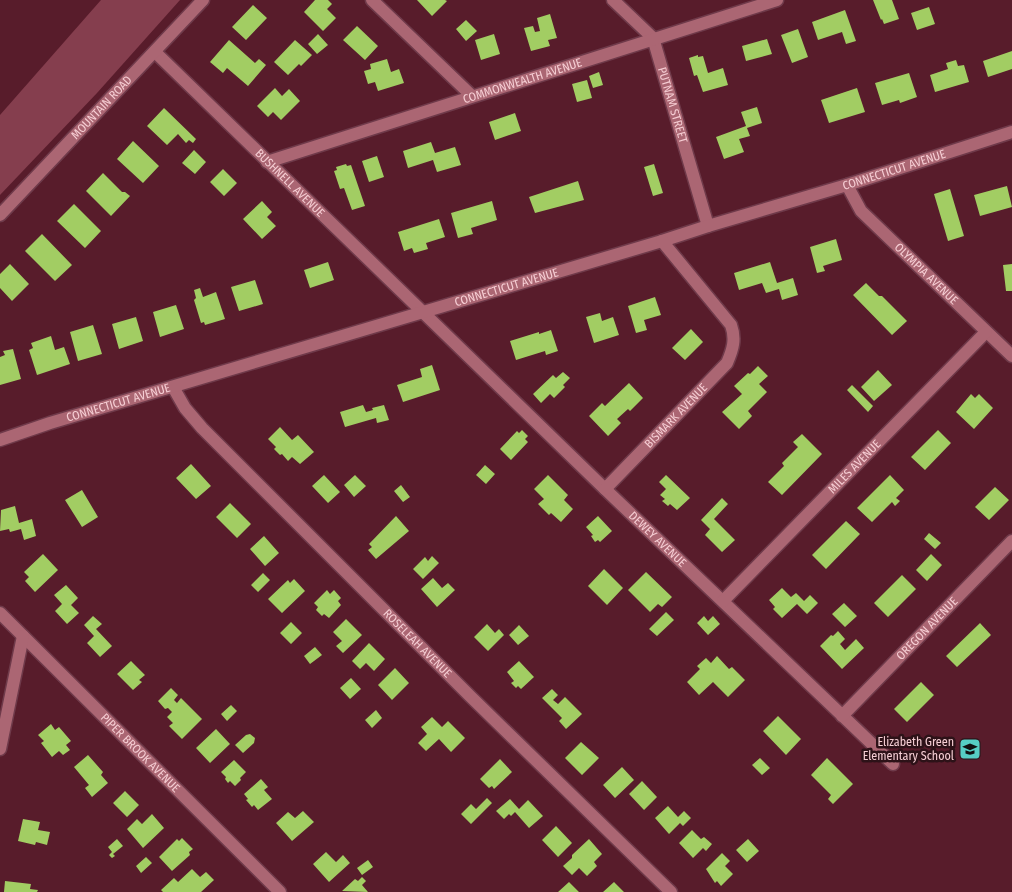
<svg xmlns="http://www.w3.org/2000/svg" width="1012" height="892" viewBox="0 0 1012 892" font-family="'Fira Sans Condensed',sans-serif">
<rect width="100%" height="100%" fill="#581c2b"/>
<!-- green -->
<path fill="#853e4e" d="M101,0h79l-83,93 -97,102v-80z"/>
<!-- building -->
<path fill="#a2cd63" d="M315,0h13l4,4 -5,5 9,9 -13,13 -19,-19z
M417,0h28l2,1 -15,15z
M873,0h19l7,19 -15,5 -2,-5 -1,1z
M253,5l14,13 -21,22 -14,-13z
M929,7l6,17 -18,6 -6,-17z
M845,10l11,31 -10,3 -4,-12 -24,8 -6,-18z
M550,14l7,24 -9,2 2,6 -19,5 -7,-23 9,-2 2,6 5,-1 -3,-13z
M466,20l11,11 -11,10 -10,-12z
M357,26l21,20 -13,14 -22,-20z
M798,29l10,28 -16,6 -11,-28z
M318,34l10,11 -11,9 -9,-10z
M494,34l6,20 -19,6 -6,-20z
M767,39l5,15 -26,7 -4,-15z
M229,40l26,23 4,-4 7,6 -18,21 -21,-18 -4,5 -13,-11z
M295,40l17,15 -11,11 -2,-2 -11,11 -14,-13z
M1012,51v18l-24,8 -5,-16z
M698,55v2l5,-1 5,17 15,-5 5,17 -25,7 -6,-17 -3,1 -5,-18z
M387,59l4,13 8,-3 5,14 -26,8 -3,-9 -7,2 -4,-13 7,-2 -1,-5z
M956,60l2,6 6,-1 5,17 -34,10 -5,-17 18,-6 -2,-6z
M599,72l4,13 -10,3 -4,-12z
M909,73l8,24 -17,6 -1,-3 -17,5 -7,-22z
M587,80l5,18 -15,4 -5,-18z
M275,88l7,8 7,-7 11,12 -19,19 -8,-8 -5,5 -11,-11z
M857,88l8,24 -36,11 -8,-23z
M757,107l5,16 -15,5 3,8 -11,3 5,13 -20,7 -8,-22 30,-11 -5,-14z
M164,108l32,31 -3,4 -4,-3 -3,3 -8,-9 -11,11 -20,-19z
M515,113l6,18 -26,9 -6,-18z
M133,141l26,25 -16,17 -26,-24z
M431,142l4,11 20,-6 6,18 -24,7 -4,-12 -25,8 -5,-17z
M194,150l12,12 -11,12 -13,-11z
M377,156l7,21 -15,5 -7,-21z
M346,164l1,2 4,-1 14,41 -13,4 -8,-22 -4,1 -6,-18 3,-1 -1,-3z
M654,164l9,29 -10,3 -9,-29z
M223,169l14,14 -13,13 -14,-14z
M103,173l19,19h3l5,4 -19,20 -25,-25z
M578,181l6,19 -49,13 -6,-16z
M1007,186l5,21 -32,9 -6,-21z
M950,189l14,47 -16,5 -14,-47z
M262,201l10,11 -5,5 9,9 -14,13 -19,-20z
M492,201l5,19 -26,8 2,6 -15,4 -7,-25z
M74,204l27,27 -16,17 -28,-27z
M439,219l6,18 -19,6 2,6 -14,4 -2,-5 -8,3 -6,-19z
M42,234l30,31 -17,16 -30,-30z
M836,239l6,21 -19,6 2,5 -8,2 -7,-26z
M328,262l6,18 -24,8 -6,-18z
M770,262l7,21 16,-5 5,17 -16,5 -3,-11 -13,4 -4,-10 -23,7 -5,-17z
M10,264l19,20 -17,17 -12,-13v-14z
M1012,264v27h-6l-3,-26z
M255,280l8,24 -24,7 -8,-24z
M866,283l13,13h3l25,25 -15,14 -39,-40z
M200,288l3,9 13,-5 9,27 -20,6 -1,-3 -3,1 -7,-23 2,-2 -2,-8z
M655,297l6,18 -17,5 3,10 -11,3 -8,-27z
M176,305l8,24 -24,8 -7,-25z
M600,313l2,8 11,-4 6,18 -25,8 -8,-26z
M136,317l7,24 -24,8 -7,-25z
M93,325l9,29 -24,7 -8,-29z
M691,329l12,13 -18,18 -13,-12z
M551,330l7,21 -12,4 -1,-4 -29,9 -6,-19 29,-9v2z
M51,336l4,14 9,-3 6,17 -33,11 -8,-25 4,-2 -2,-5z
M13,349l8,30 -21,6v-28l5,-2 -2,-4z
M432,365l8,25 -37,12 -6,-17 25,-8 -2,-8z
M758,366l10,10 -9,8 8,8 -19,19 4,5 -13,13 -17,-17 20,-18 -8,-8 14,-13 2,1z
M878,370l14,15 -18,16 -13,-14z
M563,372l7,6 -7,7 2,2 -11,11 -4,-4 -9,9 -8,-9 20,-19 3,3z
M629,383l14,15 -13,13 -2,-2 -11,10 4,4 -13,13 -19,-20 13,-13 3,3z
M852,385l21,21 -5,6 -21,-22z
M971,394l4,4 4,-4 14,14 -19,21 -18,-17z
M363,405l3,7 7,-2 -1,-2 12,-3 5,15 -12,3 -1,-5 -31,9 -5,-15z
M280,427l12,13 6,-5 16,17 -14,12 -8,-7 -4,4 -6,-7 -2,1 -6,-6 2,-2 -8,-8z
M522,430l6,6 -3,3 3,3 -17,18 -11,-11 17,-18 2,2z
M938,430l13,13 -26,27 -14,-13z
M802,434l20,20 -40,41 -14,-13 16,-16 -2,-3 16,-16 -5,-5z
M191,464l20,22 -15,13 -20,-21z
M485,465l10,9 -9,10 -10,-9z
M324,475l16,17 -12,11 -16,-17z
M355,475l11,11 -12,11 -10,-12z
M548,475l20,20 -4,5 9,9 -12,13 -10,-9 -2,2 -11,-11 6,-5 -10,-10z
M666,475l24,23 -13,12 -7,-6 -2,2 -6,-5 3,-2 -5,-4 6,-6 -7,-7z
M890,475l14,15 -8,8 4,3 -5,5 -3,-4 -20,20 -15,-14z
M401,485l9,12 -7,5 -9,-11z
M995,487l14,13 -20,20 -14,-13z
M82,490l16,27 -16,10 -17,-27z
M722,498l6,6 -14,15 21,21 -13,12 -17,-17 5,-6 -9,-9z
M230,503l21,21 -14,14 -21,-21z
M15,506l4,17 13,-4 4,17 -12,4 -3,-11 -11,3 -1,-3 -9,2 1,-21z
M396,516l13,15 -33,28 -8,-9 4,-3 -3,-3z
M598,516l14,15 -12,11 -2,-2 -3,2 -4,-6 2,-1 -7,-8z
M846,521l14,13 -34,35 -14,-14z
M929,533l12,10 -6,6 -11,-10z
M264,536l15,17 -14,13 -15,-17z
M43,554l15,16 -23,22 -10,-11 4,-4 -5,-5z
M931,554l11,11 -15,16 -11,-11z
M432,556l7,7 -16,16 -10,-10 12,-12 3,4z
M604,569l19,19 -16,17 -19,-19z
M646,572l26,25 -10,10 -4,-3 -8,8 -22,-22z
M263,573l7,7 -12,12 -7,-7z
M902,575l14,14 -28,28 -14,-14z
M433,578l9,10 6,-5 7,7 -18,17 -16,-18z
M294,579l11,12 -23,22 -14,-14 20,-19 2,3z
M66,585l12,13 -7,7 8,8 -12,11 -12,-13 7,-7 -8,-9z
M782,588l9,9 5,-4 8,8 6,-6 8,8 -11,11 -10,-10 -15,14 -9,-9 2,-2 -6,-7z
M327,590l3,4 4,-4 7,8 -3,3 3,4 -12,13 -5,-4 -2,2 -6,-6 2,-3 -4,-4z
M844,603l13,13 -12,11 -13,-13z
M666,612l8,8 -17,16 -8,-7z
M93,616l9,8 -6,5 16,17 -12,11 -13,-14 7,-7 -10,-11z
M704,616l4,5 5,-5 7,8 -12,11 -11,-12z
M346,619l16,16 -19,18 -7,-7 6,-5 -9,-9z
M291,622l11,11 -11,11 -11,-11z
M980,623l11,12 -34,32 -11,-11z
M487,624l8,9 4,-4 5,6 -16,16 -14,-14z
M519,625l10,11 -11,9 -9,-10z
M838,631l7,8 -5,5 5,6 11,-11 8,9 -22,21 -22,-23 11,-11 2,1z
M369,643l16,16 -11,12 -8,-8 -6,6 -8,-8z
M315,647l7,8 -12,9 -6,-8z
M717,656l12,13 3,-2 13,13 -17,17 -15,-15 -14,13 -12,-13 13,-13 -3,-3 9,-8 5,5z
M131,661l14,14 -6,5 3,2 -9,8 -16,-16z
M519,661l15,16 -13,12 -3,-3 -2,2 -5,-5 3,-2 -7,-9z
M395,668l14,15 -17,17 -14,-15z
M351,678l10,11 -11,10 -10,-11z
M921,682l13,13 -27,27 -13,-13z
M171,688l7,7 -4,5 3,3 4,-5 21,21 -20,20 -13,-13 4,-3 -6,-6 5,-5 -4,-4 -3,1 -7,-8z
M552,689l6,6 -5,5 5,4 7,-7 17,17 -16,15 -7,-8 3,-3 -20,-20z
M231,705l6,6 -10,10 -6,-7z
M376,710l6,8 -10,10 -7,-8z
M778,716l23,23 -15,16 -23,-24z
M432,717l10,10 6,-6 17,17 -14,14 -12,-13 -13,12 -8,-8 9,-9 -6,-7z
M51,724l4,6 4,-3 12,14 -5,4 4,5 -7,5 -4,-4 -7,6 -11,-14 3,-2 -6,-6z
M216,729l14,15 -20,19 -14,-15z
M250,734l5,4 -1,5 -11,10 -8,-8 11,-10z
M581,742l18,16 -17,17 -17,-17z
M88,755l15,17 -2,3 7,8 -16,14 -7,-9 4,-3 -15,-18z
M760,758l10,10 -8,7 -10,-10z
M827,758l26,26 -20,20 -5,-5 3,-4 -20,-20z
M500,759l12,13 -18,17 -2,-3 -3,2 -9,-9z
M234,760l12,12 -6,6 1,2 -6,6 -5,-5 -2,2 -3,-4 1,-2 -5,-5z
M622,767l12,13 -19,18 -12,-13z
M261,779l7,8 -4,3 8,9 -14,11 -4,-5 -2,2 -6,-7 2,-1 -4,-5z
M642,781l15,16 -13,13 -15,-16z
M125,791l14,14 -12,12 -14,-14z
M487,798l5,5 -21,21 -10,-10 10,-10 5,5z
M510,799l9,10 9,-9 15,16 -14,12 -14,-16 -4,4 -2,-2 -5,5 -8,-8z
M668,806l10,11 6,-6 7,7 -8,8 -3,-3 -11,11 -14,-16z
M303,811l11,11 -22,19 -16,-18 12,-11 7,6z
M152,814l12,14 -21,20 -16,-19 10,-10 5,5z
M23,819l17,3 -2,8 12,2 -3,13 -11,-3 -1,3 -17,-4z
M556,826l16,17 -14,14 -16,-17z
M692,830l9,9 3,-2 8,7 -6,7 -3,-3 -10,10 -14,-15z
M182,838l11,11 -4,3 1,3 -18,16 -13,-14 18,-18 2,2z
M117,839l6,7 -10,8 2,2 -3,2 -3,-3 3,-3 -4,-5z
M589,839l13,15 -8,8 3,4 -10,10 -8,-8 -7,7 -9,-9 9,-8v-3z
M748,839l11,12 -12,11 -11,-12z
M326,852l10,10 7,-7 7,8 -21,19 -16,-18z
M722,853l8,8 -5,5 8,8 -12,12 -4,-5 -2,2 -9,-14z
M146,857l6,6 -11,10 -5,-7z
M368,860l5,7 -11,8 -5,-7z
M192,869l8,8 6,-5 8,8 -13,12h-38l-2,-2 13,-12 4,4z
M362,877l4,4 -4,4 6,7 -26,-1 13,-12 3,2z
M5,881l26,3 -1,5 8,1 -1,2h-33z
M569,882l10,10h-21z
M614,882l10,10h-21z"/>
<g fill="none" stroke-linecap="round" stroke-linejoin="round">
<!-- minor casing -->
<g stroke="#6f3a4a" stroke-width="15">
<g id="minor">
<path d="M372,0l100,96"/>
<path id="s1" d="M613,0l40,38 55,188"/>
<path id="s2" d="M155,52l450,437 288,275"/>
<path id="s3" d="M267,162l510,-162"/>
<path id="s4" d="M847,185l14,26 151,145"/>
<path id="s5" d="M0,215l203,-215"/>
<path id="s6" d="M173,387l12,21 17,20 269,269 200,195"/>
<path id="s7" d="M0,440l50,-17 612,-182 46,-15 139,-41 165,-53"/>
<path id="s8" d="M605,489l122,-126c6,-14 9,-24 4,-38l-69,-84"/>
<path id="s9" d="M723,601l263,-269"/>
<path id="s10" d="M0,613l280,279"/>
<path id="s11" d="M842,716l170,-175"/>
<path d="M0,749l23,-113"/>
</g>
</g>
<!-- minor -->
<use href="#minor" stroke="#ab6673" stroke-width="12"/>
</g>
<!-- icons -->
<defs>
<g id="school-square" transform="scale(1.125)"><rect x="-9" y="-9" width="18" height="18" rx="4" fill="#56cec4" stroke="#2d1218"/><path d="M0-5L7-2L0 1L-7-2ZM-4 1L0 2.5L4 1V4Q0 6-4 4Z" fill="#111"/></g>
</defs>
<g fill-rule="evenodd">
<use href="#school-square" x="970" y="749"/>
</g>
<g text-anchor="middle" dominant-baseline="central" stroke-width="5" stroke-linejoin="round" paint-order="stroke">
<!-- street labels -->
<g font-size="12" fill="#f6ced4" stroke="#2d1218">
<text stroke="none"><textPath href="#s3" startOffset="268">COMMONWEALTH AVENUE</textPath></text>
<text stroke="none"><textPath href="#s1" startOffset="125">PUTNAM STREET</textPath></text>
<text stroke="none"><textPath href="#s5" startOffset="148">MOUNTAIN ROAD</textPath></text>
<text stroke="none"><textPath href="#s7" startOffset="934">CONNECTICUT AVENUE</textPath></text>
<text stroke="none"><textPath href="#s2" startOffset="188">BUSHNELL AVENUE</textPath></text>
<text stroke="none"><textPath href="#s4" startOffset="120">OLYMPIA AVENUE</textPath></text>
<text stroke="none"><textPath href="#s7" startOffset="529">CONNECTICUT AVENUE</textPath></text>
<text stroke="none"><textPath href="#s7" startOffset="124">CONNECTICUT AVENUE</textPath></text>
<text stroke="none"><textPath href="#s8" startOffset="102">BISMARK AVENUE</textPath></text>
<text stroke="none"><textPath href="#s9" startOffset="188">MILES AVENUE</textPath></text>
<text stroke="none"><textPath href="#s2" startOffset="700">DEWEY AVENUE</textPath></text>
<text stroke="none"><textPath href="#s11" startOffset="122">OREGON AVENUE</textPath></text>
<text stroke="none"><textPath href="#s6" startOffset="355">ROSELEAH AVENUE</textPath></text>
<text stroke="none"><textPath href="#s10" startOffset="198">PIPER BROOK AVENUE</textPath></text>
</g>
<!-- poi labels -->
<g font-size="12" fill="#f6ced4" stroke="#2d1218" text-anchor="end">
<text x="954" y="742">Elizabeth Green<tspan x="954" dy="14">Elementary School</tspan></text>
</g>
</g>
</svg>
